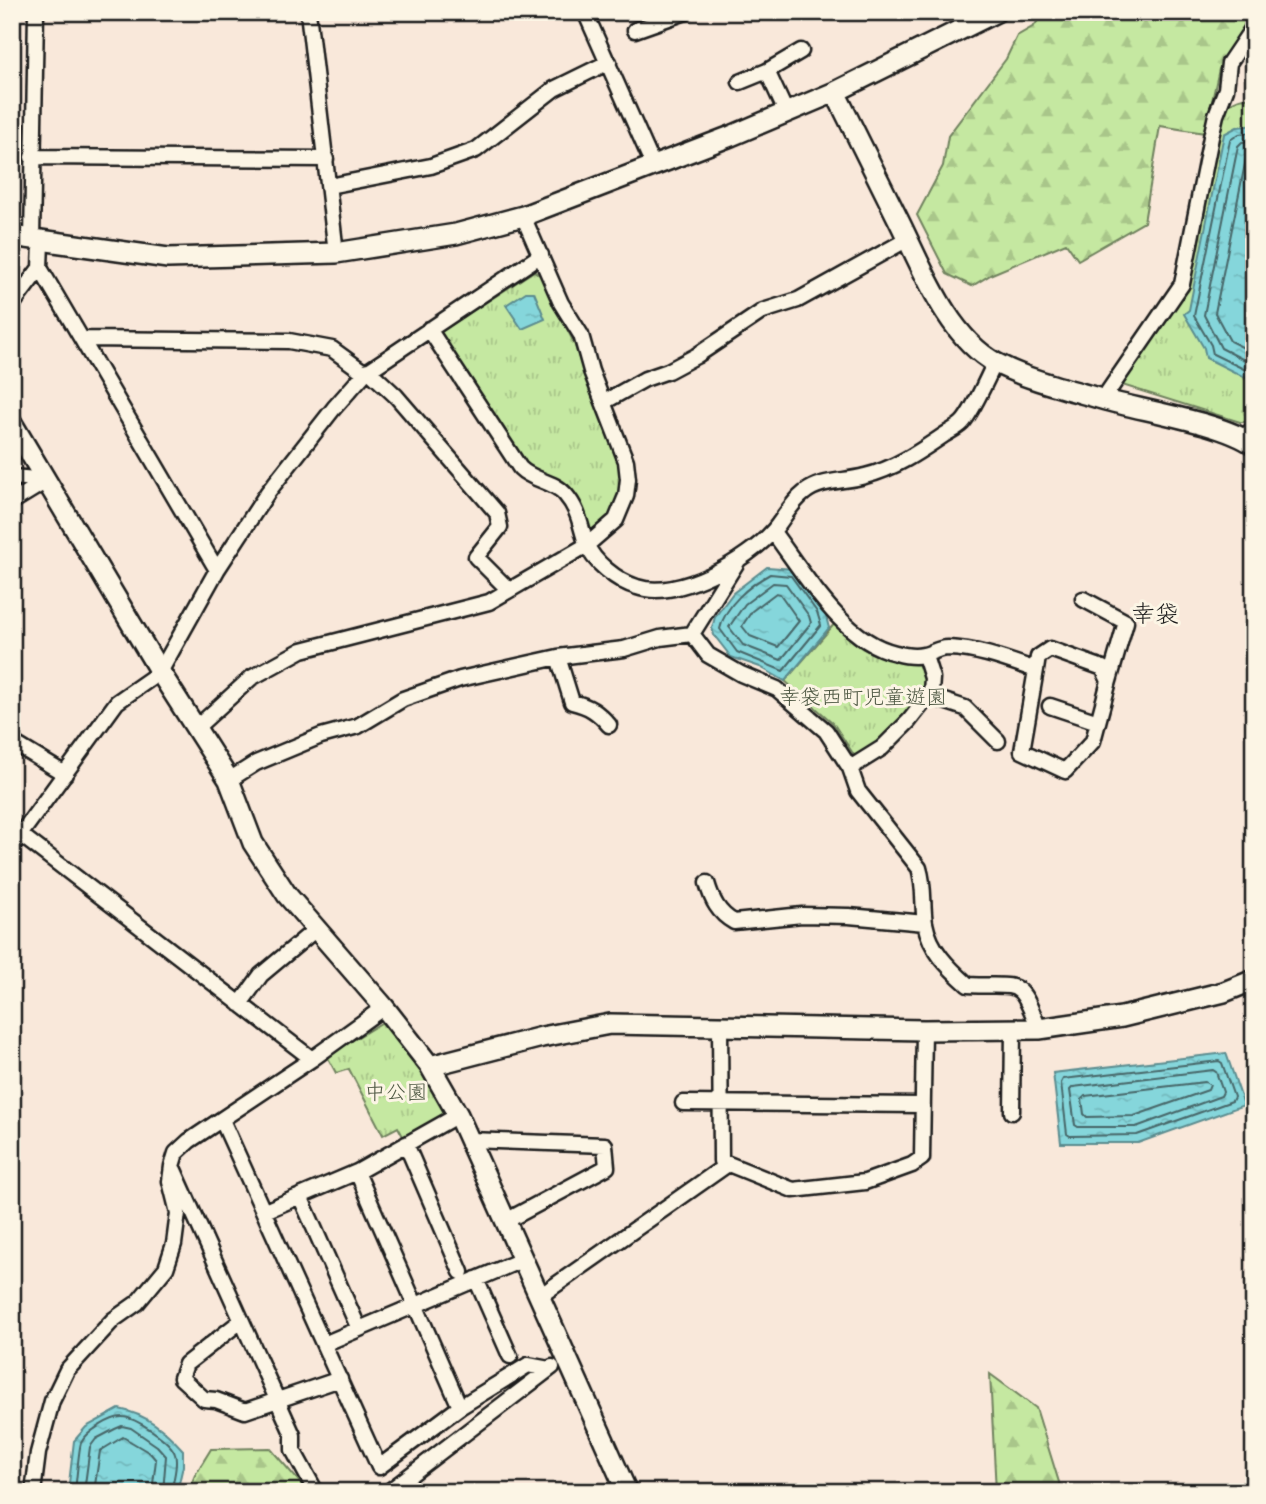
<svg xmlns="http://www.w3.org/2000/svg" width="1266" height="1504" viewBox="0 0 1266 1504" font-family="Mali,'Klee One',sans-serif">
<defs>
<pattern id="grass-tufts" width="24" height="20" patternUnits="userSpaceOnUse" patternTransform="scale(1.75)"><rect width="24" height="20" fill="#c5e8a1"/><path d="M3 7l-1-3M5 7V3M7 7l1-3M15 17l-1-3M17 17v-4M19 17l1-3" fill="none" stroke="#a9c68a"/></pattern>
<pattern id="forest-firs" width="22" height="20" patternUnits="userSpaceOnUse" patternTransform="scale(1.75)"><rect width="22" height="20" fill="#c5e8a1"/><path d="M5 1l3.5 6h-7zM16 11l3.5 6h-7z" fill="#a9c68a"/></pattern>
<pattern id="water-ripples" width="26" height="14" patternUnits="userSpaceOnUse" patternTransform="scale(1.75)"><rect width="26" height="14" fill="#85d6db"/><path d="M2 4q2-2 4 0t4 0M15 11q2-2 4 0t4 0" fill="none" stroke="#72b7bb"/></pattern>
</defs>
<rect width="100%" height="100%" fill="#f9e8da"/>
<filter id="ink" filterUnits="userSpaceOnUse"><feTurbulence type="fractalNoise" baseFrequency=".0143" numOctaves="2"/><feDisplacementMap in="SourceGraphic" scale="14" xChannelSelector="R" yChannelSelector="G"/><feConvolveMatrix kernelMatrix="1 2 1 2 8 2 1 2 1" color-interpolation-filters="sRGB"/></filter>
<g filter="url(#ink)">
<!-- grass -->
<path fill="url(#grass-tufts)" stroke="#70825e" stroke-width="2" d="M1254,97v320l-8,5h-6l-121,-38 68,-96 38,-179c7,-10 17,-11 29,-12z
M534,271l7,5 33,67 11,33 34,81 3,16v15l-10,28 -22,21 -6,-21 -52,-42 -90,-134v-9z
M836,622c15,22 33,35 61,37 7,1 16,0 21,4 32,23 -41,81 -58,94l-6,-2 -21,-32 -48,-42z
M386,1020l20,24 37,61 2,8 -5,6 -35,21 -7,-13 -15,8 -34,-66 -13,4 -9,-17z"/>
<!-- forest -->
<path fill="url(#forest-firs)" stroke="#70825e" stroke-width="2" d="M1044,12h210v8l-16,17 -19,32 -14,64 -45,-7 -16,96 -66,38 -12,-17 -74,31 -20,12 -25,-12 -30,-59 26,-49 5,-30 58,-77 11,-23 17,-10z
M990,1374l46,34 26,84h-66z
M270,1448l34,39v5h-116l7,-17 16,-26z"/>
<!-- water -->
<path fill="url(#water-ripples)" stroke="#5b8c8f" stroke-width="2" d="M1254,125v257l-48,-24 -2,-10 -20,-34 5,-4 35,-176 13,-7z
M526,292h8l11,27 -23,10 -16,-24z
M767,567l27,2 30,40 5,19 -44,53 -25,-14 -29,-10 -17,-22 -2,-7 3,-11 18,-24z
M1226,1053l18,52 -106,38h-77l-8,-70z
M119,1409c27,5 46,21 64,41v16l-6,26h-109l6,-51 12,-14z"/>
<g fill="none" stroke-linecap="round" stroke-linejoin="round">
<!-- shore -->
<path stroke="#466668" stroke-width="2" d="M1254,132l-15,2 -9,6 -36,176 17,29 2,9 41,20
M1254,141l-12,1 -4,4 -34,169 17,33 33,17
M1254,151l-7,3 -32,159 15,28 24,12
M770,574l21,2 26,36 4,13 -38,46 -46,-19 -17,-23c5,-24 30,-44 50,-55z
M773,583l13,1 23,32 2,7 -30,37 -38,-15 -14,-18 16,-23z
M776,593l4,1 19,27 -21,26 -28,-11 -8,-10 10,-15z
M1219,1061l3,2 12,34 -2,4 -95,34 -67,1 -3,-2 -6,-51 2,-4z
M1213,1070l3,2 7,20 -2,4 -85,31h-58l-3,-2 -5,-35 3,-3z
M1205,1082l5,3 -2,5 -74,26 -47,1 -3,-3 -2,-15 3,-3z
M75,1492c1,-9 4,-44 6,-49 5,-11 30,-26 41,-26 13,0 49,24 53,37 4,11 -3,27 -3,38
M84,1492l6,-45 6,-8 19,-10 7,-3 9,2 26,18 9,10 -3,36
M94,1492l6,-41 23,-14 27,16 6,7 -4,32"/>
<!-- street casing -->
<g stroke="#1c1c1c" stroke-width="19">
<path id="street" d="M308,12l28,241
M585,12l68,153
M635,30l51,-18
M740,82l27,-11
M786,112l-19,-41 34,-20
M32,157l294,2
M329,186l102,-20 45,-16 78,-61 55,-27
M32,240l4,-228
M41,242l-1,26 177,302
M12,305l28,-37
M429,329l91,139c13,13 34,13 45,26 14,16 15,31 21,49 7,19 31,38 51,44 40,14 111,-27 137,-57 10,-12 17,-27 30,-37 17,-14 40,-11 61,-17 29,-7 54,-24 79,-41 6,-4 13,-7 18,-12 10,-10 26,-46 33,-61
M83,339l206,2 43,8 33,24
M368,370l28,26 101,117 3,14 -24,30 33,33
M1103,399l79,-115 29,-147 5,-22 10,-26 3,-26 25,-37
M604,402l41,-23 23,-8 28,-15 67,-45 35,-11 110,-61
M1243,438l11,-10
M12,477l36,3
M12,502l36,-22
M773,532c31,41 70,110 123,121 7,2 19,4 27,2 8,-1 14,-7 25,-7 31,1 59,12 88,22l2,-13 12,-8 53,19 6,13 -16,60 -28,30 -43,-20 14,-81
M1083,599l43,23 -17,59
M692,634l16,21 33,19 36,15 49,42 24,37 8,23 61,77c6,19 3,36 6,55 5,27 23,44 43,62 52,3 50,-10 71,44
M558,657l14,45c17,4 26,10 37,23
M929,696l36,12 33,33
M1050,706l48,16
M196,728l55,-50 51,-28 187,-48 98,-57 29,-25 10,-24 2,-17 -2,-18 -35,-90 -10,-36 -20,-32 -38,-87
M12,742l53,32
M850,768l32,-20 27,-27 22,-28 1,-15 -7,-22
M229,780l27,-17 65,-27 37,-10 45,-27 57,-20 98,-22 66,-8 36,-11 32,-4 47,-75
M21,835l291,224
M12,846l105,-144 43,-30 57,-102 51,-78 66,-84 31,-35 176,-118
M707,883c5,17 11,30 27,39l68,-7 47,1 76,7
M240,1004l21,-29 55,-46
M720,1024l1,137 72,29 72,-8 47,-17 10,-7 2,-128
M683,1103l239,2
M1012,1112l1,-82
M222,1120l157,347 81,-60 68,-42 21,4
M469,1140l136,5 2,22 -101,54
M406,1144l55,128
M174,1170l119,265v15l23,42
M357,1172l103,235
M300,1196l59,133
M265,1211l92,-39 101,-57
M476,1279l34,77
M540,1296l188,-132
M241,1321l-55,43 -5,14 23,21 12,1 29,11 95,-32
M324,1344l200,-85
M33,1492l5,-39 14,-52 15,-31 46,-50 24,-17 29,-35 8,-24 4,-31 -8,-32 2,-15 4,-13 13,-12 123,-82 72,-52
M388,1492l164,-125"/>
</g>
<!-- secondary casing -->
<g stroke="#1c1c1c" stroke-width="24">
<path id="secondary" d="M835,92c20,41 41,82 61,123 25,49 50,121 100,148 32,17 71,26 106,36 41,12 119,23 152,46
M12,236l156,22 168,-5 120,-19 67,-18 208,-80 104,-44 161,-80
M12,423l148,249 69,108 24,63 34,52 97,112 46,59 28,49 169,377
M430,1066l112,-29 68,-13 314,6 115,-1 83,-12 102,-25 30,-12"/>
</g>
<!-- street -->
<use href="#street" stroke="#fcf5e5" stroke-width="14"/>
<!-- secondary -->
<use href="#secondary" stroke="#fcf5e5" stroke-width="19"/>
</g>
</g>
<g text-anchor="middle" dominant-baseline="central" stroke-width="6" stroke-linejoin="round" paint-order="stroke">
<!-- park labels -->
<g font-size="21" fill="#4f5944" stroke="#fcf5e5">
<text x="863" y="695">幸袋西町児童遊園</text>
<text x="396" y="1090">中公園</text>
</g>
<!-- quarter labels -->
<g font-size="24" fill="#1c1c1c" stroke="#fcf5e5">
<text x="1155" y="612">幸袋</text>
</g>
</g>
<!-- margin -->
<rect width="1266" height="1504" fill="none" stroke="#fcf5e5" stroke-width="42"/>
<rect x="21" y="21" width="1224" height="1462" fill="none" stroke="#1c1c1c" stroke-width="2.5" filter="url(#ink)"/>
</svg>
